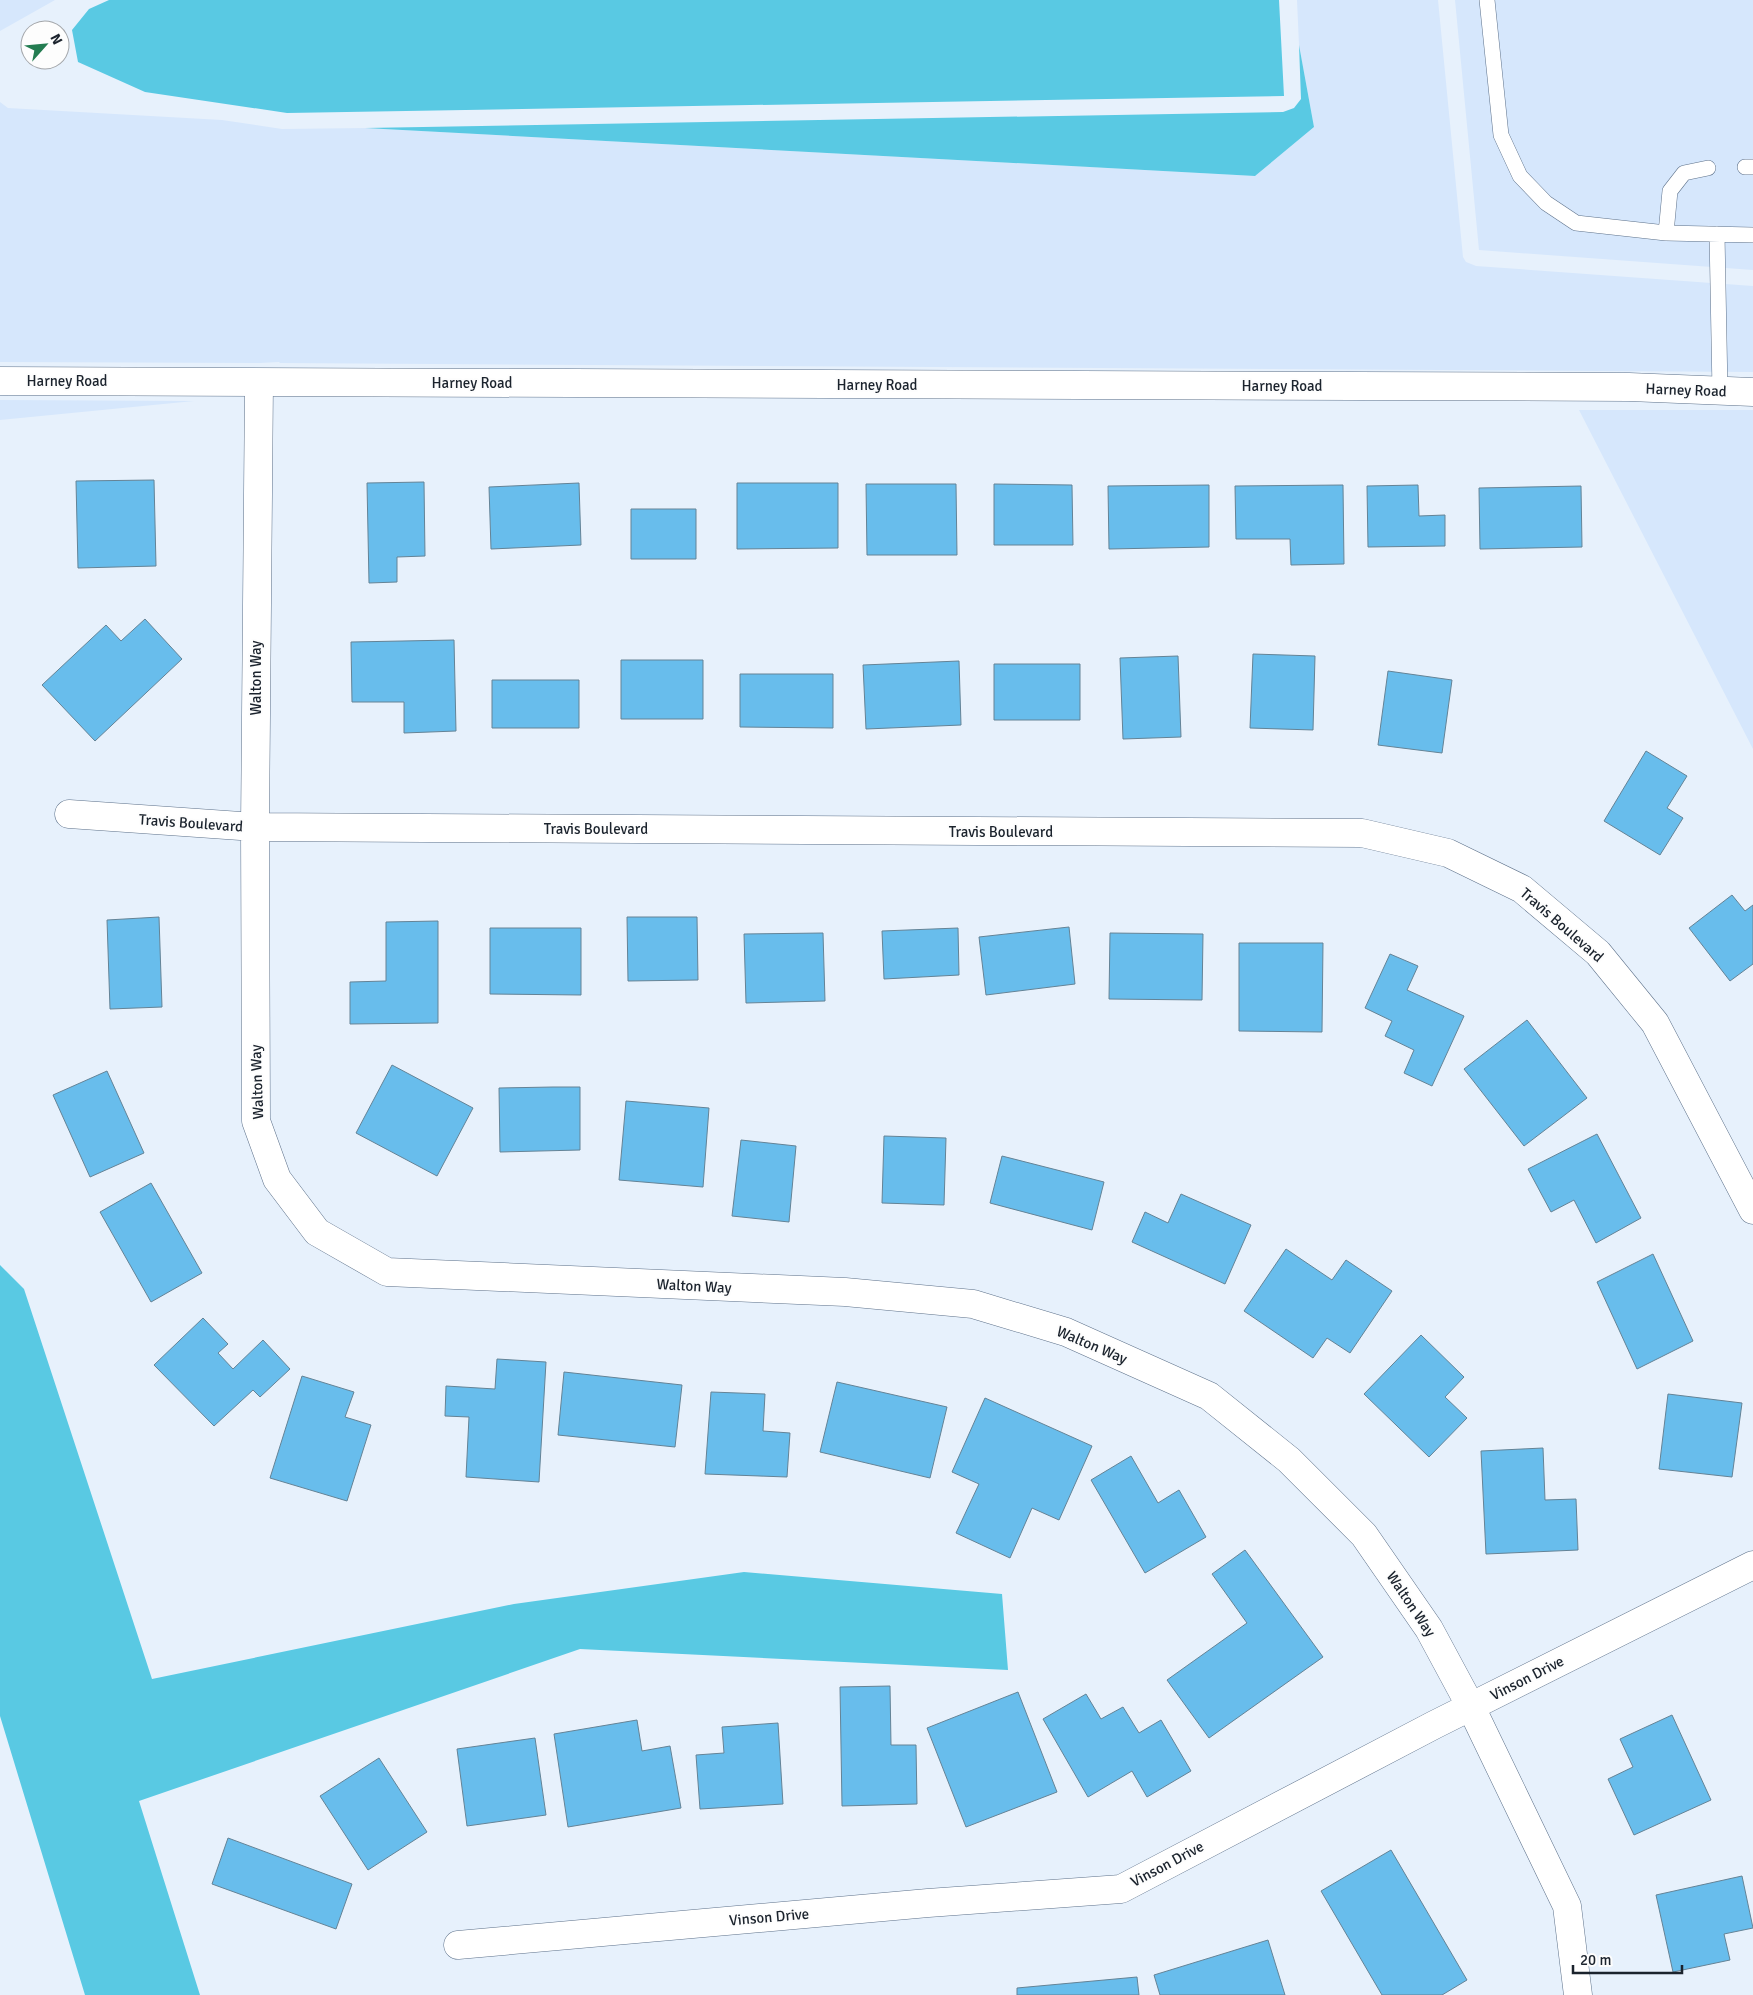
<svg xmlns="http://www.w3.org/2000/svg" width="1753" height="1995" viewBox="0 0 1753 1995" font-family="Signika,sans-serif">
<rect width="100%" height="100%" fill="#e7f1fc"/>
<!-- built -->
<path fill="#d6e7fc" d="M0,0h55l-55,31z
M1297,0h141l25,257 3,5 10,4 277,20v86l-1473,-9 -1,-1 -19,1 -260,-1v-260l8,6 214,12 60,9 83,-1 890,48 59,-49 -15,-82z
M1455,0h298v270l-274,-20z
M0,400l194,1 -194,19z
M1579,410h174v339z"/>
<!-- water -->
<path fill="#59c9e3" d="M109,0h1170l5,96 -997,17 -142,-21 -67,-30 -6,-32 17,-21z
M1299,45l15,82 -59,49 -890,-48 918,-16 11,-4 7,-9z
M0,1265l24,24 128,390 362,-75 230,-32 258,22 6,76 -428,-21 -441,152 61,194h-115l-85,-279z"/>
<!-- building -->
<path fill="#68bdec" stroke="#648396" d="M154,480l2,86 -78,2 -2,-87z
M424,482l1,74 -28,1v25l-28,1 -2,-100z
M579,483l2,62 -90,4 -2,-62z
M737,483h101v65l-101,1z
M866,484h90l1,71h-90z
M994,484l78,1 1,60h-79z
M1209,485v62l-100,2 -1,-63z
M1343,485l1,79 -53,1 -1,-26h-54l-1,-53z
M1418,485l1,31 26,-1v31l-77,1 -1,-61z
M1581,486l1,61 -102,2 -1,-61z
M631,509h65v50h-65z
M145,619l37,40 -87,82 -53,-56 64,-60 15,16z
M454,640l2,91 -52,2v-31h-52l-1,-60z
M1253,654l62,2 -2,74 -63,-2z
M1178,656l3,81 -58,2 -3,-81z
M621,660h82v59h-82z
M959,661l2,64 -95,4 -3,-64z
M994,664h86v56h-86z
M1388,671l64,9 -10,73 -64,-8z
M740,674h93v54l-93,-1z
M492,680h87v48h-87z
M1646,751l41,25 -20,32 16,10 -23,37 -56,-34z
M1732,895l13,16 8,-6v59l-23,17 -41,-53z
M159,917l3,90 -52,2 -3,-89z
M627,917h70l1,63 -70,1z
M438,921v102l-88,1v-42l36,-1v-59z
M1069,927l6,57 -89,11 -7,-58z
M490,928h91v67l-91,-1z
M958,928l1,47 -75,4 -2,-48z
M823,933l2,68 -79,2 -2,-69z
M1110,933l93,1 -1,66 -93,-1z
M1239,943h84l-1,89 -83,-1z
M1390,954l28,12 -11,24 57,26 -32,70 -28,-13 10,-23 -29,-14 7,-15 -27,-13z
M1527,1020l60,78 -63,48 -60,-77z
M392,1065l81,43 -36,68 -81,-43z
M107,1071l37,82 -54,24 -37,-82z
M553,1087h27v63l-80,2 -1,-64z
M626,1101l83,7 -6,79 -84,-7z
M1597,1134l44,84 -45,25 -22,-43 -23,12 -23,-43z
M884,1136l62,2 -2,67 -62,-2z
M741,1140l55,6 -7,76 -57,-6z
M1002,1156l102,26 -12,48 -102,-27z
M151,1183l51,90 -51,29 -51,-90z
M1181,1194l70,31 -26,59 -93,-42 13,-30 23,11z
M1286,1249l46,31 14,-20 46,31 -42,62 -23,-15 -14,20 -69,-47z
M1653,1254l40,87 -56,28 -40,-87z
M203,1318l25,26 -10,9 15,16 30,-29 27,29 -30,28 -7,-7 -39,36 -60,-61z
M1421,1335l43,42 -19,20 22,21 -38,39 -65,-63z
M497,1359l49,3 -7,120 -73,-5 3,-60 -24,-1 1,-30 49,3z
M564,1372l118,13 -7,62 -117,-12z
M302,1376l52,16 -9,25 26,8 -24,76 -77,-23z
M837,1382l110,25 -17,71 -110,-26z
M711,1392l54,2 -2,37 27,2 -3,44 -82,-3z
M1668,1394l74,9 -10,74 -73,-8z
M985,1398l107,48 -33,74 -27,-12 -22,50 -54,-25 23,-49 -27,-12z
M1543,1448l2,52 31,-1 2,51 -92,4 -5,-103z
M1131,1456l27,47 21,-13 27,47 -61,36 -54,-93z
M1245,1550l78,107 -114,81 -42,-58 80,-57 -35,-49z
M890,1686l1,59h25l1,59 -75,2 -2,-119z
M1018,1692l39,100 -91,35 -39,-99z
M1086,1694l15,25 22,-12 16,26 22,-13 30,51 -44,26 -15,-26 -44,26 -45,-78z
M1672,1715l39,85 -77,35 -26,-56 25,-12 -13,-28z
M637,1720l5,31 28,-5 11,62 -113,19 -14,-93z
M778,1723l5,81 -83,5 -4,-54 28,-2 -2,-26z
M535,1738l11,77 -79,11 -10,-77z
M379,1758l48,74 -59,38 -48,-74z
M228,1838l124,46 -16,45 -124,-45z
M1391,1850l76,130 -25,15h-60l-61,-104z
M1742,1876l11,52 -29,6 6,26 -57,12 -17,-77z
M1268,1940l17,55h-125l-6,-20z
M1137,1977l2,18h-122v-7z"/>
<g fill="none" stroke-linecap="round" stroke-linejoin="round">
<!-- service casing -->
<g stroke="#5d718a" stroke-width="16">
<path id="service" d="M1487,0l14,135 19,41 26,27 30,20 90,10 87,2
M1745,167h8
M1666,233l4,-42 14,-18 24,-5
M1717,234l3,157"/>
</g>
<!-- minor casing -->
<g stroke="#5d718a" stroke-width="29">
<path id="minor" d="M259,383l-4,444 1,294 21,58 40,53 70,40 458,20 128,12 93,28 143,64 80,64 75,75 65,94 42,78 96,199 11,89
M69,814l186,13 1107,6 86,20 74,36 76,64 57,70 98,187
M458,1945l470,-42 193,-14 313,-164 319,-160"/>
</g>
<!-- tertiary casing -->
<g stroke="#5d718a" stroke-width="29">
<path id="tertiary" d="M0,381l1629,6 124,5"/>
</g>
<!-- service -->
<use href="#service" stroke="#fff" stroke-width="15"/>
<!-- minor -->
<use href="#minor" stroke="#fff" stroke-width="28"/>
<!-- tertiary -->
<use href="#tertiary" stroke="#fff" stroke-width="28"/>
</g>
<g text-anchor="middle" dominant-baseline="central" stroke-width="4" stroke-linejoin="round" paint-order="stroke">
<!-- street labels -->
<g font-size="15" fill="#1b232d" stroke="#fdfdfd">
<text x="67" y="381">Harney Road</text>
<text x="472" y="383">Harney Road</text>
<text x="877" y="385">Harney Road</text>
<text x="1282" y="386">Harney Road</text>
<text transform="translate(1686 390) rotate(2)">Harney Road</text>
<text transform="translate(256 678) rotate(-90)">Walton Way</text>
<text transform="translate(191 823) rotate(4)">Travis Boulevard</text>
<text x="596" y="829">Travis Boulevard</text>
<text x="1001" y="832">Travis Boulevard</text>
<text transform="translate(1562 925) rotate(41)">Travis Boulevard</text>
<text transform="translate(257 1082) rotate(-92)">Walton Way</text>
<text transform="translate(694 1286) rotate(3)">Walton Way</text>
<text transform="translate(1092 1345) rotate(23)">Walton Way</text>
<text transform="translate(1411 1604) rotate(56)">Walton Way</text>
<text transform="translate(1527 1678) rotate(-27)">Vinson Drive</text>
<text transform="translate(1167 1864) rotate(-28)">Vinson Drive</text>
<text transform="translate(769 1917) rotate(-5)">Vinson Drive</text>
</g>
</g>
<!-- north arrow -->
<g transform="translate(45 45) rotate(63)"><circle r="24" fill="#fdfdfd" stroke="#a3a6aa"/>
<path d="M0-4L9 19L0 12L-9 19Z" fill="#237c51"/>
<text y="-8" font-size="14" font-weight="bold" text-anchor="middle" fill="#1b232d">N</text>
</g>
<!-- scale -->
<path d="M1573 1965v8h109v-8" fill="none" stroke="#1b232d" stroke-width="2.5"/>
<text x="1580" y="1965" font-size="15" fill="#1b232d" stroke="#fdfdfd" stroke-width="4" paint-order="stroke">20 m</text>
</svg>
